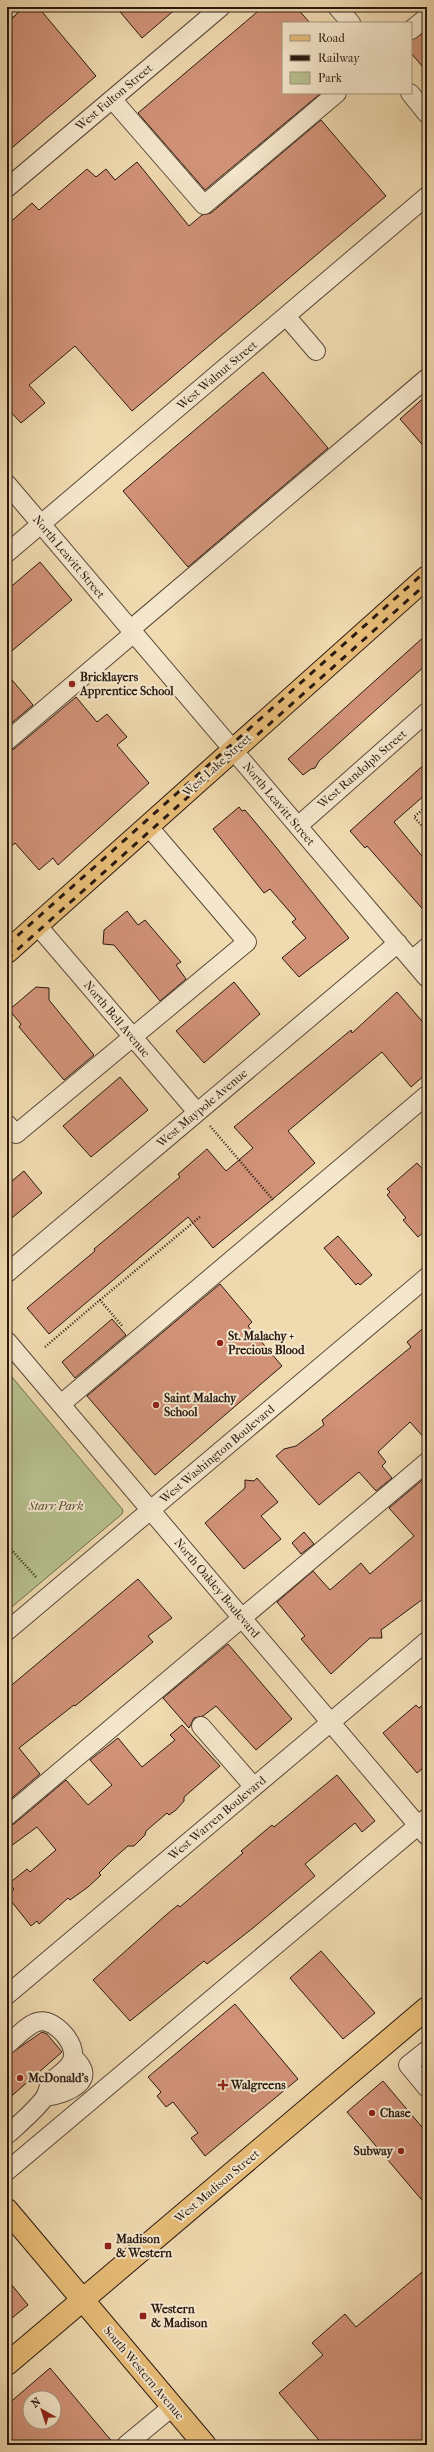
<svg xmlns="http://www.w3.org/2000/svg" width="434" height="2452" viewBox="0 0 434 2452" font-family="'IM FELL French Canon',serif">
<rect width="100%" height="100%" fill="#f0dab0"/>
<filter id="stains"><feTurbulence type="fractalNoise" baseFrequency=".005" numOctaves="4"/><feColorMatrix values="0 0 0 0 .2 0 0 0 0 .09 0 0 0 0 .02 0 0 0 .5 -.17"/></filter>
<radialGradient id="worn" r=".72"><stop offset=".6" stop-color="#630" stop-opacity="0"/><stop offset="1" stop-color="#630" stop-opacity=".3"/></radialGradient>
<!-- green -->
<path fill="#b6c08e" stroke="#706c50" d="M7,1371l116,139 -1,4 -115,97z"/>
<!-- building -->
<path fill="#d19278" stroke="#291911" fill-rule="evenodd" d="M23,7h15l58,69 -89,76v-131l7,-4z
M116,7h62l-36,31z
M263,7h33l14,16h-27v70h38l-116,97 -67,-77z
M427,31v41l-16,-19v-13z
M321,120l65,76 -254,215 -57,-65 -46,39 16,18 -24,20 -14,-15v-183l25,-22 7,7 48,-41 9,8 10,-8 9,11 22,-18 52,64 13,-11 9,-2z
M263,372l65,76 -140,119 -65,-76z
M427,395v55l-27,-31z
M40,562l32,38 -65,55v-65z
M427,634v30l-108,97 -4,7 -4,1 -8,6 -15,-16z
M7,674l26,31 -26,22z
M76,697l21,25 10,-8 20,23 -10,8 32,38 -91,82 -5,-7 -14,12 -24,-27 -8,7v-99l7,-2z
M427,762v31l-33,29 33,40v52l-60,-68 -2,2 -15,-17z
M239,807l3,4 3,-1 26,31 78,97 -50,39 -17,-19 24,-20 -14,-16 4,-3 -26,-30 -6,4 -51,-64z
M127,911l11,14 7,-5 36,42 -5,3 10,14 -26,22 -46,-56 -11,-1 1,-14z
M234,982l26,32 -56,49 -28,-32z
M36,987l13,1v12l45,55 -30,25 -45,-53 2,-3 -12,-14z
M397,992l30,35v46l-16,14 -29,-35 -94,79 27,32 -35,30 -67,55 -25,-31 -139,117 -22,-26 68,-57 -1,-2 86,-72 -2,-3 29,-25 19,22 27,-23 -19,-21 117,-97 1,3z
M120,1077l28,33 -57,47 -28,-31z
M417,1163l10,11v55l-9,8 -15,-17 3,-2 -19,-23 3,-3 -3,-3z
M24,1171l18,22 -35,29v-37z
M338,1236l34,39 -12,10 -2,-2 -2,2 -32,-37z
M220,1284l32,38 -4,4 34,40 -127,109 -68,-79z
M112,1319l14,16 -51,43 -13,-16z
M427,1325v116l-17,-19 -32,30 8,10 -4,4 10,12 -16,13 -17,-19 -40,33 -43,-49 8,-7 12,-3 28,-21 -2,-5 89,-73 -4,-5z
M427,1476v120l-46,34 1,8h-12l-39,36 -30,-35 4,-3 -28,-34 36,-31 17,19 31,-27 9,11 44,-38 -25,-28z
M257,1478l21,24 -17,14 20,23 -37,30 -39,-46 40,-35v-8l9,1z
M304,1532l10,12 -13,10 -9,-11z
M138,1579l34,39 -24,18 5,6 -78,64 -1,-1 -55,43 21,26 -33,28v-113z
M228,1644l64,75 -36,31 -40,-44 -13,10 -9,2 -5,10 -26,-30z
M427,1702v63l-10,8 -34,-40 33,-28 3,3z
M182,1725l38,41 -36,31v4l-8,9 -7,5 -2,-2 -21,18 -1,4 -11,11h-6l-15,13 -14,14 2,2 -13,12 -18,13 -2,-2 -29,26 -2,-3 -6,5 -24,-30 7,-7 -6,-5 19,-15 3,3 26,-22 -19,-23 -30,22v-23l7,-2 52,-44 22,25 24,-20 -22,-25 28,-22 24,29 33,-27 -5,-5z
M337,1775l38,46 -13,11 -7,-9 -16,13 -34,28 10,12 -62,52 -46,36 -3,-3 -74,60 -37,-41 73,-65 12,-10 2,2 63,-54 -2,-2 31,-26 2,2z
M321,1951l54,62 -32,26 -53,-61z
M235,2004l63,75 -93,77 -14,-18 7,-5 -25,-31 -7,5 -9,-11 4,-4 -13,-15z
M42,2032l5,2 15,18 -55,48v-44z
M383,2081l44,52v73l-80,-94z
M427,2268v177h-104l-44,-52 44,-38 -11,-12 33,-29 11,13z
M7,2279l21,26 -21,17z
M50,2368l65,77h-108v-40zM30,2398h24v24h-24z"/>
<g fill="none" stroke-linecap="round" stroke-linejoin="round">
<!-- minor casing -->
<g stroke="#5b4939" stroke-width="20">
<path id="minor" d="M337,7l14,16
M7,10l3,-3
M411,30l16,-13
M410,93l17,21
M112,99l92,106 133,-112
M7,188l214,-181
M286,316l30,35
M7,484l420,494
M7,553l420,-357
M131,629l296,-251
M7,741l127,-108
M298,826l129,-114
M37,925l160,187
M412,960l15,-13
M7,1124l9,10 231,-192 -99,-116
M7,1273l391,-330
M7,1341l420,495
M61,1404l366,-309
M7,1631l420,-354
M201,1726l53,61
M7,1816l420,-354
M7,1995l420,-354
M7,2045c21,-18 33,-37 57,-11 5,6 10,15 9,23 -2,12 -15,17 -22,25 -3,4 -3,10 -6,15 -9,13 -25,26 -37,37
M427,2050l-19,15 19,23
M45,2097c21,-3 56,-16 28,-40
M7,2171l420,-353
M126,2445l46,-38"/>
</g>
<!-- major casing -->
<g stroke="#291911" stroke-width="24">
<path id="major" d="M7,952l420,-375
M7,2210l198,235
M7,2364l420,-356"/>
</g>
<!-- path -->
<path stroke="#291911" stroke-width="2.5" stroke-dasharray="1 2" stroke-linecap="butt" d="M427,806l-13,11 13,15
M210,1126l64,75
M100,1300l101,-84
M45,1347l55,-47 23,27
M7,1545l29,32"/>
<!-- minor -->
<use href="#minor" stroke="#f5e7cc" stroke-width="18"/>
<!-- major -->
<use href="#major" stroke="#e8bd78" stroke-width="22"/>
<!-- rail -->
<path stroke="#291911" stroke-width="3" stroke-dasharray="7 7" stroke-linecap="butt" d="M7,945l420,-375
M7,959l420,-376"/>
</g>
<!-- markers -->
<g fill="#8f2418" stroke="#f5e7cc" stroke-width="1.5">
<circle cx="72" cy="684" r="4"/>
<circle cx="220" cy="1343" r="4"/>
<circle cx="156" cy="1405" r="4"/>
<circle cx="20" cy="2078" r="4"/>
<path d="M221 2079h4v4h4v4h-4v4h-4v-4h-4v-4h4z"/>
<circle cx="372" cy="2113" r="4"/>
<circle cx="401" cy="2151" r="4"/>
<rect x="104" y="2242" width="8" height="8" rx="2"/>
<rect x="139" y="2312" width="8" height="8" rx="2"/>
</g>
<g text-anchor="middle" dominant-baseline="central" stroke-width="4" stroke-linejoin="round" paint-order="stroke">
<!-- street labels -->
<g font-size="12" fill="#291911" stroke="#f5e7cc">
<text transform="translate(114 97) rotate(-40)">West Fulton Street</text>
<text transform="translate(217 375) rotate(-40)">West Walnut Street</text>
<text transform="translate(69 557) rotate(50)">North Leavitt Street</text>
<text transform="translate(217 765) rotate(-42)">West Lake Street</text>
<text transform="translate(362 769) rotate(-41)">West Randolph Street</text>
<text transform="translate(279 804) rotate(50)">North Leavitt Street</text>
<text transform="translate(117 1019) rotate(50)">North Bell Avenue</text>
<text transform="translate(202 1108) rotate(-40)">West Maypole Avenue</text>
<text transform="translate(217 1454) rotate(-40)">West Washington Boulevard</text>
<text transform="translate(217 1588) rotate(50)">North Oakley Boulevard</text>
<text transform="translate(217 1818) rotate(-40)">West Warren Boulevard</text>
<text transform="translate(217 2186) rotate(-40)">West Madison Street</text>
<text transform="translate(144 2373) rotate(50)">South Western Avenue</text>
</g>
<!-- poi labels -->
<g font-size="12" font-weight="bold" fill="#291911" stroke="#f5e7cc" text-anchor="start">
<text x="80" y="677">Bricklayers<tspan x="80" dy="14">Apprentice School</tspan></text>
<text x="228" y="1336">St. Malachy +<tspan x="228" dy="14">Precious Blood</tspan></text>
<text x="164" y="1398">Saint Malachy<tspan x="164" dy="14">School</tspan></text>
<text x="28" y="2078">McDonald's</text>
<text x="231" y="2085">Walgreens</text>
<text x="380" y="2113">Chase</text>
<text x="393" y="2151" text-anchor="end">Subway</text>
<text x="116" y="2239">Madison<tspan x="116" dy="14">&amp; Western</tspan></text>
<text x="151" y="2309">Western<tspan x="151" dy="14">&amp; Madison</tspan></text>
</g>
<!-- park labels -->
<g font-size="12" font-style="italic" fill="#534b36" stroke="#f5e7cc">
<text x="56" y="1506">Starr Park</text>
</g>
</g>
<!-- margin -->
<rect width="434" height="2452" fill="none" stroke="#f0dab0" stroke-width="24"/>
<rect x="8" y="8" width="418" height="2436" fill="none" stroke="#291911" stroke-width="2"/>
<rect x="12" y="12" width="410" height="2428" fill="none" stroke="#291911"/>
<!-- legend -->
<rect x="282" y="22" width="130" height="72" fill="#f5e7cc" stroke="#a39581"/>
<rect x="290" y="35" width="20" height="6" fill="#e8bd78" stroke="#a39581"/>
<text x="318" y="42" font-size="12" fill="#291911">Road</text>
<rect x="290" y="55" width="20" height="6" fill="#291911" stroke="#a39581"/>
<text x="318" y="62" font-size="12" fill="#291911">Railway</text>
<rect x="290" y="72" width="20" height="12" fill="#b6c08e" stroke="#a39581"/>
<text x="318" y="82" font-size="12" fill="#291911">Park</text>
<!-- north arrow -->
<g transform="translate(42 2410) rotate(321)"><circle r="19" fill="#f5e7cc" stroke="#a39581"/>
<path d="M0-3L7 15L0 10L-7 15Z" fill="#8f2418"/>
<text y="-6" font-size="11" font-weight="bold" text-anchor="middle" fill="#291911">N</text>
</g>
<rect width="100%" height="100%" filter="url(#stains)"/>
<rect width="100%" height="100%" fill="url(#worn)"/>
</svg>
